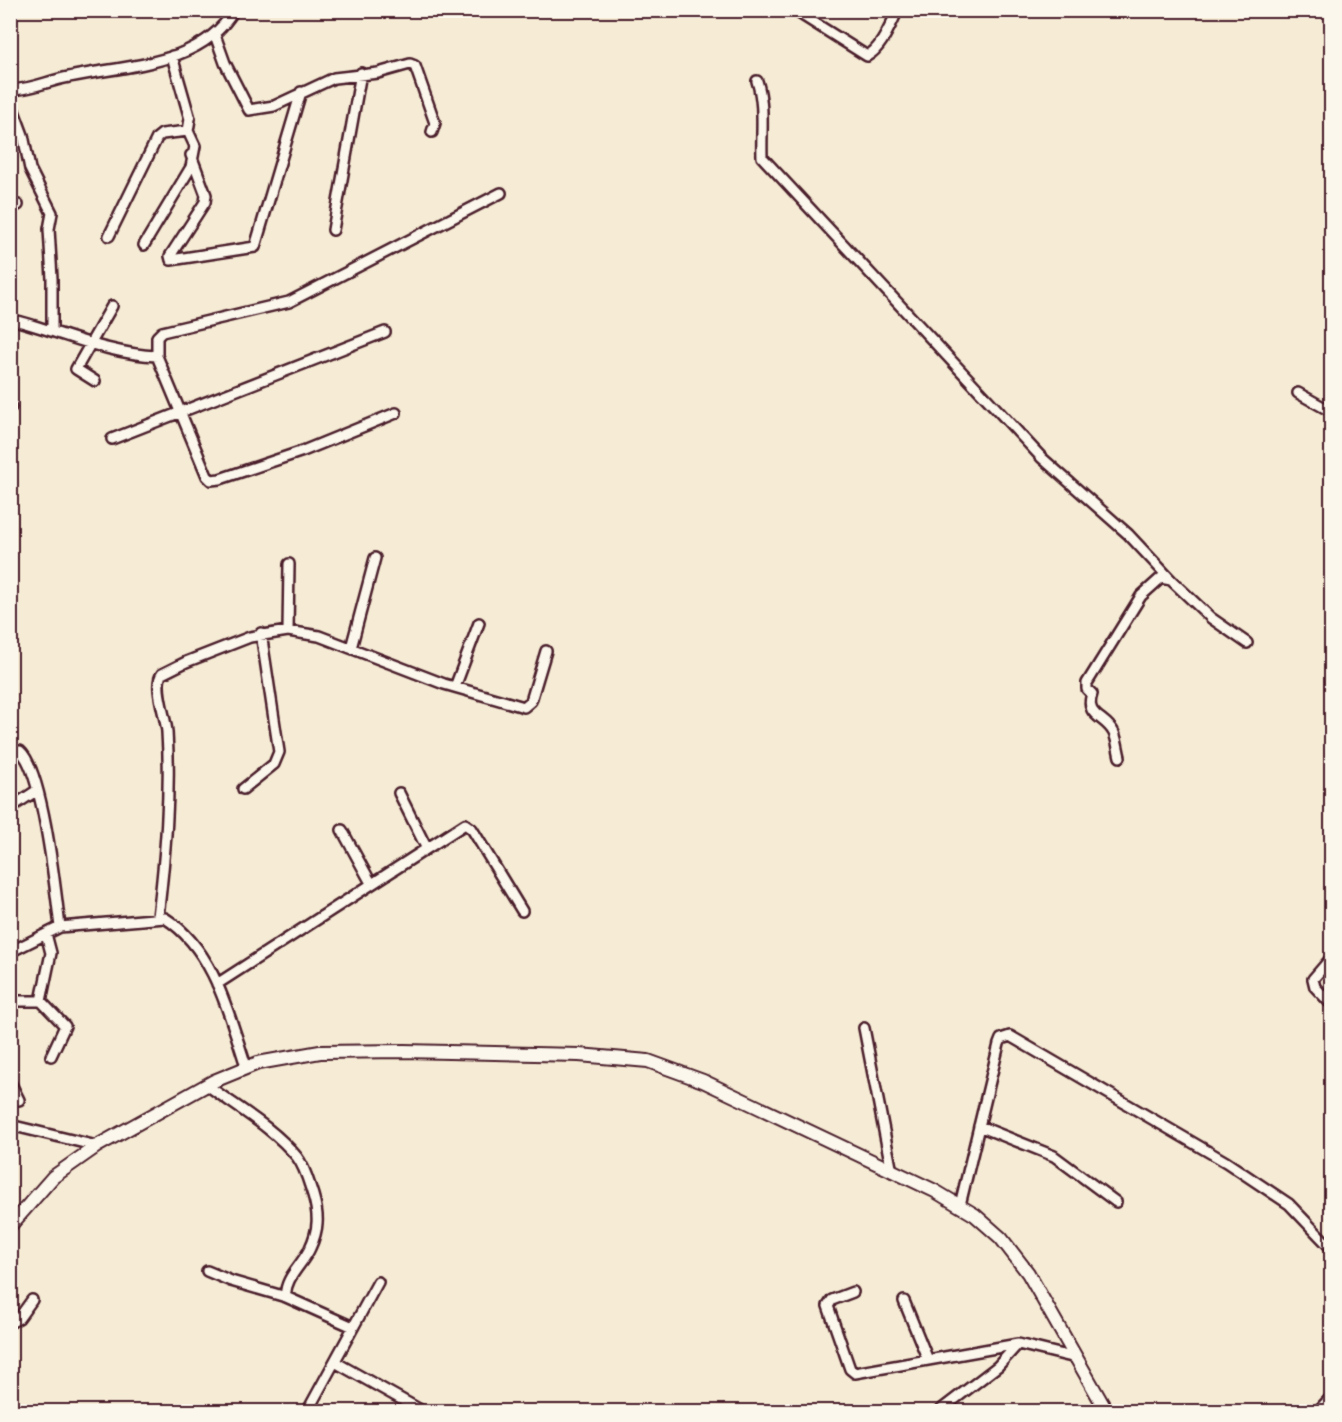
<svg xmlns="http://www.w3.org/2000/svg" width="1342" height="1422" viewBox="0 0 1342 1422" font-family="'Comic Neue',sans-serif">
<rect width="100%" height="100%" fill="#f6ecd5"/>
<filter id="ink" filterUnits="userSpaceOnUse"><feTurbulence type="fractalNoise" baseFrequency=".0167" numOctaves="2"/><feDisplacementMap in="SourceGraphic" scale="12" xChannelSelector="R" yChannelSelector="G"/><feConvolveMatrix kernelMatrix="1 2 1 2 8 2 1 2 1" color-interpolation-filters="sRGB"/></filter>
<g filter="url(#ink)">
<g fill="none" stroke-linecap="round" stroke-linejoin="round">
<!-- street casing -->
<g stroke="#4a1f2b" stroke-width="14">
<path id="street" d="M794,10l73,46c15,-8 23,-31 31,-46
M215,35l10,28 24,47 25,-4 60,-28 44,-5 32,-9 5,2 20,57 -3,9
M757,81c8,24 4,50 5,76l280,301 86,76 43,46
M10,90c25,-1 36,-9 59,-13 56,-12 133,-11 165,-67
M10,100l13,35 7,34 22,44 -3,16 3,50v50
M191,155l15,40 -1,7 -35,54 1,4 84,-13 46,-155
M10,206l8,-1
M333,230l28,-157
M109,236l48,-98 5,-4 26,-3
M144,245l47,-78 4,-21 -7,-15 2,-12 -18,-63
M10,319c49,12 96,35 147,37
M95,381l-19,-12 36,-63
M1298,393l34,19
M10,408l1,-1
M396,413l-93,38 -83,28 -9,1 -4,-4 -50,-120v-19l5,-5 127,-30 212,-109
M112,439l273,-107
M288,631l1,-67
M351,648l24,-90
M455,687l24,-64
M10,751h10c23,19 36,143 40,176
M1120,757c-2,-8 -3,-17 -6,-24 -8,-17 -30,-16 -22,-39l-5,-5v-6l54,-87 20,-18 10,2 40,38 36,25
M243,789l31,-25 5,-12 -18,-119
M399,793l27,54
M10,808l26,-17
M342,830l29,53
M158,917c7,-61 13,-123 9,-185 -1,-15 -14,-47 -5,-58l24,-12 64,-25 38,-6 31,5 125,48 80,23 7,-6 15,-50
M46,934l5,19 -10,48 24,25 -14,30
M10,952l50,-25 105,-9c49,31 64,97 81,148
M1332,957l-19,22 2,8 17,18
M217,984l248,-160 7,5 50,82
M10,1001h31
M864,1028l28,144
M10,1082l9,18
M207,1085c29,22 67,43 90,72 8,10 12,26 16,38 6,20 6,34 -3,53 -6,15 -27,31 -24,49l67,30
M10,1125l87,21
M979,1126l75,30 62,46
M960,1205l39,-161 2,-5 9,-3 216,126 63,42 43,45
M207,1271l24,10 55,16
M853,1292l-21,8 -4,6 22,63 5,4 163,-29 58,14
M904,1301l24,59
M10,1323l9,-5 13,-18
M335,1362l89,50
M307,1412l71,-130
M938,1412l60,-46 20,-22
M1317,1412l15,-16"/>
</g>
<!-- secondary casing -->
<g stroke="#4a1f2b" stroke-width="16">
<path id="secondary" d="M10,1226l43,-49 44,-31 117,-65 44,-18 62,-11 84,-1 175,4 69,6 55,20 232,110 40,24 26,23 27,35 79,139"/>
</g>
<!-- street -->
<use href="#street" stroke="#fbf7ec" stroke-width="9"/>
<!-- secondary -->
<use href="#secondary" stroke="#fbf7ec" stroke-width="12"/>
</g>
</g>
<!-- margin -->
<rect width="1342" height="1422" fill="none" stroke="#fbf7ec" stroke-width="36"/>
<rect x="18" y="18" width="1306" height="1386" fill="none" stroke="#4a1f2b" stroke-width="2" filter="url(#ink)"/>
</svg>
